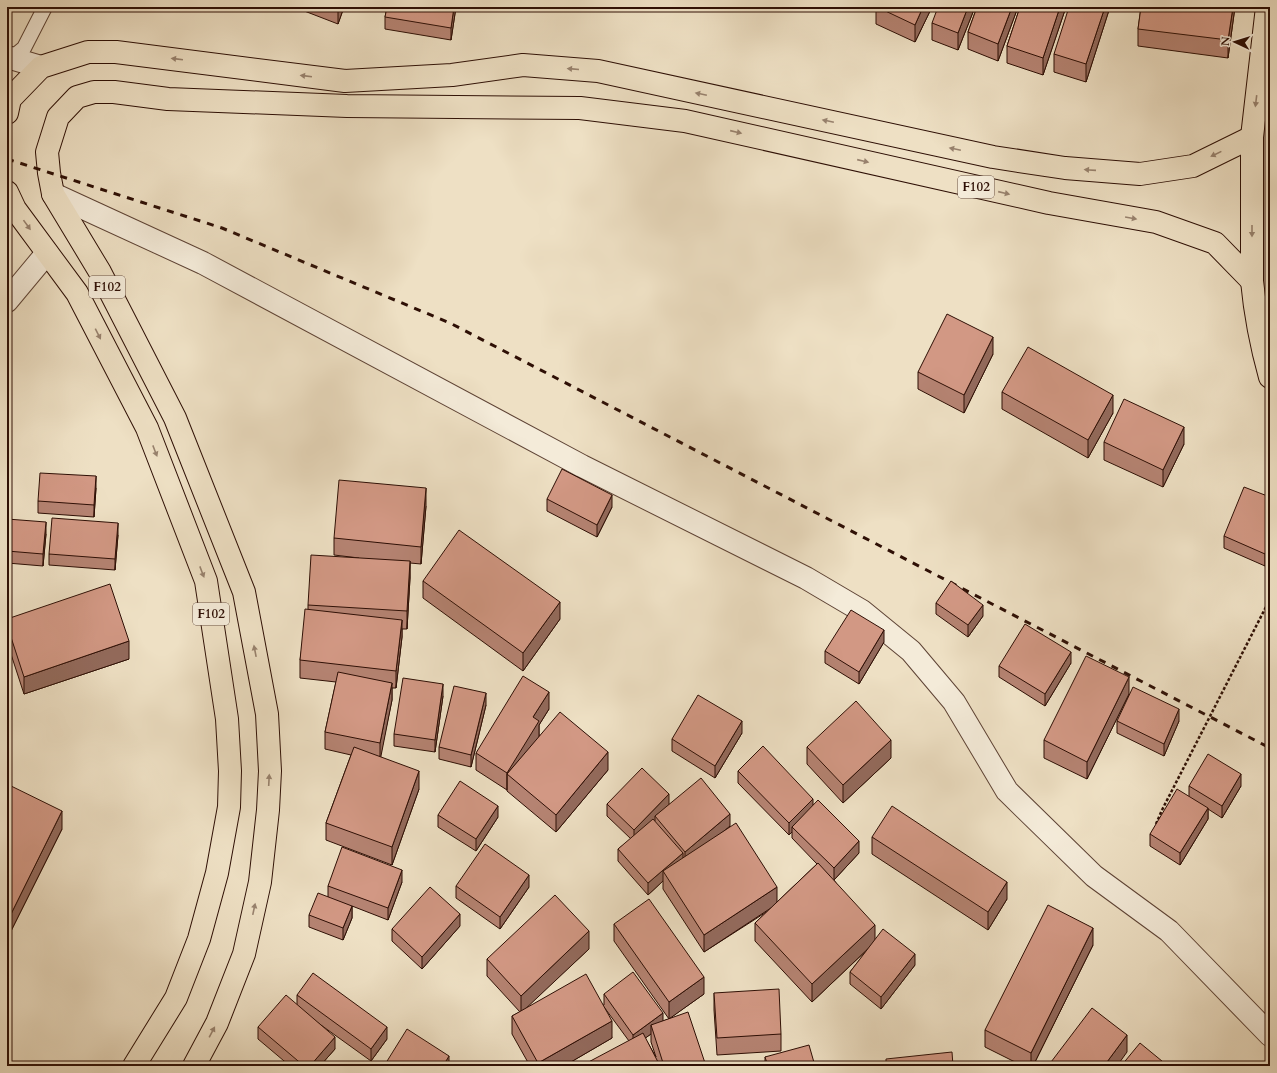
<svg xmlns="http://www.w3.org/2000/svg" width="1277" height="1073" viewBox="0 0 1277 1073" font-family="Cardo,serif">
<rect width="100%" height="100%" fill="#eee0c4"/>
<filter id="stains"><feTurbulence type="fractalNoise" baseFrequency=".005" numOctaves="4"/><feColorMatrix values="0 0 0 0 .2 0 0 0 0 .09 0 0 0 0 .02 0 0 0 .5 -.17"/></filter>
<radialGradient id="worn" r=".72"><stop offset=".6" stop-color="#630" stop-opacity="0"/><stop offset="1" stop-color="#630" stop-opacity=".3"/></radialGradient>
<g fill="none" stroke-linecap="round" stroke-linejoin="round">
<!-- lane casing -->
<g stroke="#5e4335" stroke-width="16">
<path id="lane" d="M12,58l12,-10 21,-41"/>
</g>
<!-- street casing -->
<g stroke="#5e4335" stroke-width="24">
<path id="street" d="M7,57l34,10
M53,194l150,69 379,203 224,112 56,33 49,40 43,51 53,89 87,85 75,55 101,104
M7,301l40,-48"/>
</g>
<!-- primary casing -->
<g stroke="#2e0f05" stroke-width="24">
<path id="primary" d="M7,113l3,-14 31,-32 47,-15h28l229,29 107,-6 71,-10 75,6 395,86 72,11 75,6 53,-8 59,-29
M7,192l8,17 62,84 70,135 59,153 21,138 3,52 -1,36 -12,66 -18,66 -23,59 -42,68
M194,1066l23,-43 27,-69 16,-72 8,-72 2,-39 -3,-57 -23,-122 -69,-174 -75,-146 -47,-78 -4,-21 -2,-21 11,-35 19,-20 17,-5h20l54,7 179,7 233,2 105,13 364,82 107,19 59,21 37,38"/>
</g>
<!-- highway casing -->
<g stroke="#2e0f05" stroke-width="24">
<path id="highway" d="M1267,7l-15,130v144c3,32 9,64 18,96"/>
</g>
<!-- path -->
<path stroke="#2e0f05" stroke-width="2.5" stroke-dasharray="3 2" stroke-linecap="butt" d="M1156,824l6,-14"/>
<!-- lane -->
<use href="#lane" stroke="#f4ebd9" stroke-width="14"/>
<!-- street -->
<use href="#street" stroke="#f4ebd9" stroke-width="22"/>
<!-- primary -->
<use href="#primary" stroke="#eee0c4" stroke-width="22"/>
<!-- highway -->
<use href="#highway" stroke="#eee0c4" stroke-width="22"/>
<!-- rail -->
<path stroke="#2e0f05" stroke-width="3" stroke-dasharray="7 7" stroke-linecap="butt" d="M7,159l215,69 228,95 820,425"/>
<!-- path-bridge -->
<path stroke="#2e0f05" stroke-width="2.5" stroke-dasharray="3 2" stroke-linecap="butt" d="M1162,810l108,-211"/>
</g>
<!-- wall -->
<path fill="#b58372" stroke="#2e0f05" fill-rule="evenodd" d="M294,7h50l-6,17z
M387,7h69l-5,33 -66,-11v-12z
M876,7h56l-17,35 -39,-18z
M975,7l-17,43 -26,-10v-17z
M977,7h41l-20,54 -30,-12v-17z
M1020,7h46l-23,68 -36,-12v-17z
M1110,7l-24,75 -32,-10v-18z
M1141,7h94l-7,51 -90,-12v-17z
M993,354l-29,59 -46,-24v-17z
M1002,392l111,21 -25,45 -86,-49z
M1104,442l80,2 -21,43 -59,-27z
M96,488l-2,29 -56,-4v-12z
M1270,497v57l-5,12 -41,-18v-12z
M547,499l65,8 -15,30 -50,-26z
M426,506l-5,58 -11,-1v15l-3,51h-5v8l-6,51h-4v12l-12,57 39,32 -27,76 -66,-25v-17l25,-68 -26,-6v-17l11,-50 -36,-4v-18l8,-50v-5l51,-47 -25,-3v-17z
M7,519l39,15 -3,32 -36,-3z
M118,535l-3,35 -66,-5v-11z
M423,581l137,38 -37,52 -100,-73z
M936,603l47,13 -15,21 -32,-23z
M7,619l122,40 -105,35 -17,-52z
M884,642l-25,42 -34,-21v-12z
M1071,663l-26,43 -46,-29v-11z
M1129,694l-42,85 -43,-21v-18z
M443,696l-8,56 -41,-6v-12z
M486,705l-15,62 -32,-8v-12z
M549,709l-10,16v10l69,35 -52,62 -49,-41v-1l-31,-20v-17z
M1117,721h62l-15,35 -47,-23z
M742,733l-27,45 -43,-27v-12z
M807,747l84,11 -48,45 -36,-39z
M738,771l75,33 46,49 -25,27 41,60 40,25 -34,44 -31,-25v-12l18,-23 -56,53 -57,-61v-18l13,-12 -64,41 -41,-63v-8l-15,14 -30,-34v-12l13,-10 -24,-23v-12h62l61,22 -8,6 55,70 40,-38 -25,-26v-6l-3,3 -51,-52z
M7,784l55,45 -52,104 -3,-1z
M1189,786h52l-19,32 -14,-9v10l-28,46 -30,-19v-12l39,-38z
M438,815l60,2 -22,34 -38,-24z
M872,837l135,62 -19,31 -116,-76z
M402,882l-14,38 -36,-14v12l-9,22 -34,-13v-12l19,-18v-11z
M456,886l73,1 -29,42 -44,-31z
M614,924l90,70 -34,24 36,48h-47l-1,-1v1l-29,-25 -25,-34 8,31 -48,28h-34l-18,-32v-18l8,-4 -33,-36v-17l102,-10 -65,60 80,-4v-11l59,27 6,-2 -55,-78zM651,1034v8l5,15 -11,-19z
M460,926l-38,43 -30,-28v-12z
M1093,945l-60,121h-10l-38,-19v-17z
M714,993l67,41v17l-64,4 -3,-45z
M297,995l90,44 -16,22 -57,-41 21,29 -15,17h-30l-32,-27v-12l39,-22z
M765,1057l50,9h-50z"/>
<!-- shaded-wall -->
<path fill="#936a5c" stroke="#2e0f05" d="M338,7h6l-6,17z
M454,7h2l-5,33v-12z
M923,7h9l-17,35v-17z
M968,7h7l-17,43v-17z
M1012,7h6l-20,54v-17z
M1060,7h6l-23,68v-17z
M1105,7h5l-24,75v-18z
M1233,7h2l-7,51v-18z
M993,337v17l-29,59v-18z
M1113,395v18l-25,45v-18z
M1184,427v17l-21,43v-17z
M96,476v12l-2,29v-12z
M426,488v18l-5,58v-17z
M612,495v12l-15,30v-12z
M46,522v12l-3,32v-12z
M118,523v12l-3,35v-11z
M1270,542v12l-5,12v-12z
M410,561v17l-3,51v-18z
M560,602v17l-37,52v-18z
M983,605v11l-15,21v-12z
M402,620v17l-6,51v-17z
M884,630v12l-25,42v-12z
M129,641v18l-105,35v-17z
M1071,652v11l-26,43v-12z
M1129,677v17l-42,85v-17z
M392,683v17l-12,61v-18z
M443,684v12l-8,56v-12z
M549,692v17l-10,16v13l-32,36v16v-17l26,-56z
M486,693v12l-15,62v-12z
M1179,709v12l-15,35v-12z
M742,721v12l-27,45v-12z
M891,740v18l-48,45v-18z
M608,752v18l-52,62v-17z
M419,771v18l-27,76v-18z
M1241,774v12l-19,32v-12z
M669,794v12l-14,10v5l-21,21v-12z
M813,799v11l-21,17v5l-3,3v-12z
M498,806v11l-22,34v-12z
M1208,808v11l-28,46v-12z
M62,811v18l-52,104v-17z
M730,814v12l-45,38v-12z
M859,841v12l-25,27v-12z
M683,853v11l-20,7v10l-15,14v-12z
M402,870v12l-14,38v-12z
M529,875v12l-29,42v-12z
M1007,882v17l-19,31v-18z
M777,887v17l-73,48v-17z
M352,906v12l-9,22v-12z
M460,914v12l-38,43v-12z
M875,925v17l-63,60v-18z
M1093,928v17l-60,121h-2v-13z
M589,931v18l-68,64v-17z
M915,954v11l-34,44v-12z
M704,977v17l-35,25v-17z
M663,1013v12h-12v9l-18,13v-12z
M612,1021v17l-48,28h-26v-3z
M387,1027v12l-16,22v-12z
M1127,1035v17l-10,14h-13z
M335,1037v12l-15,17h-10z
M449,1056v10h-6z
M658,1062v4h-7z"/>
<!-- building -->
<path fill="#d29884" stroke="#2e0f05" d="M387,7h67l-3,21 -66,-11z
M877,7h46l-8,18z
M938,7h30l-10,26 -26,-10z
M977,7h35l-14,37 -30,-12z
M1020,7h40l-17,51 -36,-12z
M1069,7h36l-19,57 -32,-10z
M1141,7h92l-5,33 -90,-11z
M947,314l46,23 -29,58 -46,-23z
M1028,347l85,48 -25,45 -86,-48z
M1124,399l60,28 -21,43 -59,-28z
M562,469l50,26 -15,30 -50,-26z
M40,473l56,3 -2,29 -56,-4z
M339,480l87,8 -5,59 -87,-9z
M1244,487l26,10v45l-5,12 -41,-18z
M52,518l66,5 -3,36 -66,-5z
M7,519l39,3 -3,32 -36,-3z
M459,530l101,72 -37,51 -100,-72z
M311,555l99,6 -3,50 -99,-6z
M951,581l32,24 -15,20 -32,-22z
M110,584l19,57 -105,36 -17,-52v-6z
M305,609l97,11 -6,51 -96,-11z
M851,610l33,20 -25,42 -34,-21z
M1025,624l46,28 -26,42 -46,-28z
M1086,656l43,21 -42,85 -43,-22z
M338,672l54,11 -12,60 -55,-11z
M523,676l26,16 -16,25 6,4 -32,52 -31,-20z
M403,678l40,6 -8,56 -41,-6z
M454,686l32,7 -15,62 -32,-8z
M1133,687l46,22 -15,35 -47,-23z
M698,695l44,26 -27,45 -43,-27z
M856,701l35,39 -48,45 -36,-38z
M560,712l48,40 -52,63 -49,-41z
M763,746l50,53 -24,24 -51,-52z
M354,747l65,24 -27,76 -66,-24z
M1208,754l33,20 -19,32 -33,-20z
M642,768l27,26 -35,36 -27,-26z
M701,778l29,36 -45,38 -30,-36z
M460,781l38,25 -22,33 -38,-24z
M7,784l55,27 -52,105 -3,-2z
M1177,789l31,19 -28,45 -30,-19z
M818,800l41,41 -25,27 -42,-41z
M892,806l115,76 -19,30 -116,-75z
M653,819l30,34 -35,30 -30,-34z
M736,823l41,64 -73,48 -41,-64z
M485,844l44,31 -29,42 -44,-31z
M342,847l60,23 -14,38 -60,-22z
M818,863l57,62 -63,59 -57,-61z
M430,887l30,27 -38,43 -30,-28z
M318,893l34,13 -9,22 -34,-13z
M555,895l34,36 -68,65 -34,-37z
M649,899l55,78 -35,25 -55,-78z
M1048,905l45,23 -62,125 -46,-23z
M883,929l32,25 -34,43 -31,-25z
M633,972l30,41 -30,22 -29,-41z
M313,973l74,54 -16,22 -74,-54z
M586,974l26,47 -74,42 -26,-47z
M779,989l2,45 -64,4 -3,-45z
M286,995l49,42 -25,29h-6l-46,-39z
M1092,1008l35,27 -23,31h-56z
M688,1012l18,54h-42l-13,-41z
M407,1029l42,27 -6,10h-59z
M643,1033l15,29 -7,4h-70z
M1140,1043l28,23h-47z
M809,1045l6,21h-47l-3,-9z
M952,1052l1,14h-67v-7z
M462,1062l5,4h-8z"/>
<!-- one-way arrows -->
<defs><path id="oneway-solid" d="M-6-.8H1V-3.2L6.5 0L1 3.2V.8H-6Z"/></defs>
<g fill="#98826e">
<use href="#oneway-solid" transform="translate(177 59) rotate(-173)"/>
<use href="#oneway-solid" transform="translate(573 69) rotate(-175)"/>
<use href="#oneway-solid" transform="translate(306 76) rotate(-173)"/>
<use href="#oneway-solid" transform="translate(701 94) rotate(-168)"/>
<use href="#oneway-solid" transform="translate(1256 101) rotate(97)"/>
<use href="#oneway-solid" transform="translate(828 121) rotate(-168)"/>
<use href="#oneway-solid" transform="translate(736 132) rotate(13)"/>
<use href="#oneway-solid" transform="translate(955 149) rotate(-168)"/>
<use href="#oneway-solid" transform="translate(1216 154) rotate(154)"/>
<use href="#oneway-solid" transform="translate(863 161) rotate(13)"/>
<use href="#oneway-solid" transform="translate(1090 170) rotate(-176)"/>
<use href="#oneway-solid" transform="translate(1004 193) rotate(13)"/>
<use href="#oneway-solid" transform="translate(1131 218) rotate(10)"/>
<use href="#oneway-solid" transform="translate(27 225) rotate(54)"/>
<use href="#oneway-solid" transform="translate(1252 231) rotate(90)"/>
<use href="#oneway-solid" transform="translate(98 334) rotate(63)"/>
<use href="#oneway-solid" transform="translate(155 451) rotate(69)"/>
<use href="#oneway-solid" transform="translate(202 572) rotate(69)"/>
<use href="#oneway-solid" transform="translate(255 651) rotate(-101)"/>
<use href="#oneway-solid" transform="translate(269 780) rotate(-87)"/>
<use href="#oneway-solid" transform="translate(254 909) rotate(-78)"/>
<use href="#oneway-solid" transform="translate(212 1032) rotate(-62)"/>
</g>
<g text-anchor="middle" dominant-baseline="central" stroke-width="4" stroke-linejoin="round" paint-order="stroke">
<!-- shield labels -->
<g fill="#f4ebd9" stroke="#695145" stroke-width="1">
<rect x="958" y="176" width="36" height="22" rx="3"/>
<rect x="89" y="276" width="36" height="22" rx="3"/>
<rect x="193" y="603" width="36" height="22" rx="3"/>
</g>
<g font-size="13" font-weight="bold" fill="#2e0f05">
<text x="976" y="187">F102</text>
<text x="107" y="287">F102</text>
<text x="211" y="614">F102</text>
</g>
</g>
<!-- margin -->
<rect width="1277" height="1073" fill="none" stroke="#eee0c4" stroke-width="24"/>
<rect x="8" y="8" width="1261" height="1057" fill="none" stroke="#2e0f05" stroke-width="2"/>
<rect x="12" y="12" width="1253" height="1049" fill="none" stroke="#2e0f05"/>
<!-- north arrow -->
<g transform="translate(1235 42) rotate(274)" stroke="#f4ebd9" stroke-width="3" paint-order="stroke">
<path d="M0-3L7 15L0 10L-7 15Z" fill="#2e0f05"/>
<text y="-6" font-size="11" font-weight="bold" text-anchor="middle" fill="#2e0f05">N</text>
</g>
<rect width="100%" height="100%" filter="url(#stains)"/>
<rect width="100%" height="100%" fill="url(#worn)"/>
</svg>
